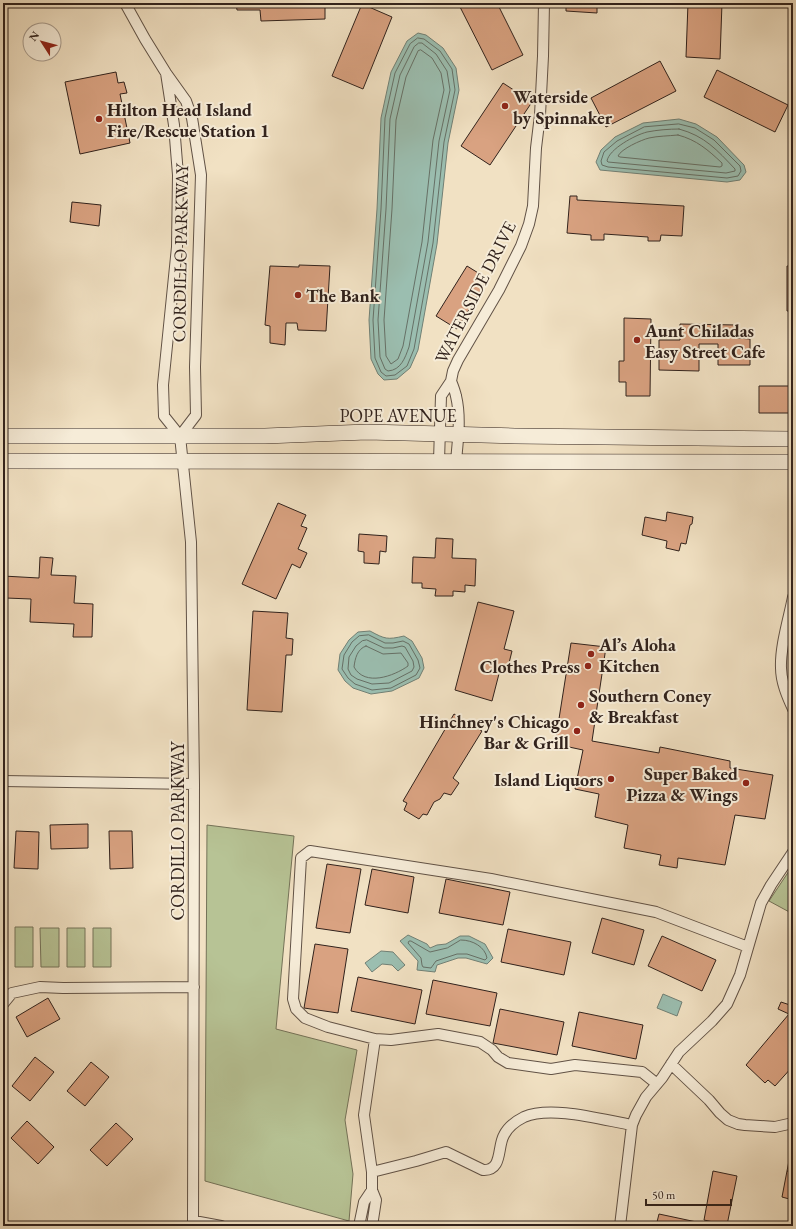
<svg xmlns="http://www.w3.org/2000/svg" width="796" height="1229" viewBox="0 0 796 1229" font-family="'EB Garamond',serif">
<rect width="100%" height="100%" fill="#f1e1c3"/>
<filter id="stains"><feTurbulence type="fractalNoise" baseFrequency=".005" numOctaves="4"/><feColorMatrix values="0 0 0 0 .2 0 0 0 0 .09 0 0 0 0 .02 0 0 0 .5 -.17"/></filter>
<radialGradient id="worn" r=".72"><stop offset=".6" stop-color="#630" stop-opacity="0"/><stop offset="1" stop-color="#630" stop-opacity=".3"/></radialGradient>
<!-- green -->
<path fill="#b7c395" stroke="#747258" d="M793,638v53l-4,-30z
M207,825l87,11 -18,193 81,21 -12,70 8,54 -4,47 -144,-40z
M793,865v49l-24,-13z
M15,927h18v40h-18z
M40,928h19v39h-18z
M67,928h18v39h-18z
M93,928h18v39h-18z"/>
<!-- water -->
<path fill="#9bbeb0" stroke="#718075" d="M418,33l8,2 17,13 13,20 3,22 -11,53 -11,101 -19,106 -8,18 -13,11 -13,1 -6,-6 -7,-15 -2,-39 8,-111 4,-91 10,-46 16,-31z
M679,119l17,5 21,13 27,28 2,7 -6,8 -13,2 -127,-12 -4,-8 5,-12 14,-13 28,-14z
M370,631c15,8 17,9 34,5l8,5 10,17 2,10 -5,10 -27,13 -21,3 -18,-6 -8,-7 -7,-11 2,-16 9,-14 9,-8z
M408,935l19,9 3,4 7,-3 9,-1 14,-8h9l16,8 8,14 -6,6 -21,-6h-8l-21,7 -2,7 -18,-2 1,-9 -18,-20z
M381,951l12,1 12,13 -7,6 -6,-6 -10,-1 -10,8 -7,-9z
M663,994l19,8 -5,14 -20,-8z"/>
<g fill="none" stroke-linecap="round" stroke-linejoin="round">
<!-- shore -->
<path stroke="#667066" stroke-width="1" d="M418,38l6,1 16,12 12,18 3,21 -11,52 -11,101 -19,106 -7,17 -12,9 -9,1 -5,-4 -6,-14 -2,-38 8,-111 4,-91 10,-45 15,-29z
M419,43h3l14,11 11,17 3,19 -11,51 -11,101 -19,105c-4,11 -8,23 -21,24l-3,-2 -5,-12 -2,-37 8,-111 4,-90 10,-44 14,-28z
M421,50l11,8 9,15 3,17 -11,50 -11,102 -19,104 -5,13 -7,5 -5,-8 -2,-36 8,-111 4,-89 10,-43 12,-26z
M679,124l16,4 19,12 26,26 1,5 -3,5 -11,2 -119,-11 -6,-2 -1,-4 3,-9 13,-11 27,-14z
M679,129c26,7 38,21 56,40v2l-9,2 -118,-11 -1,-1c2,-12 28,-26 40,-29 10,-2 22,-3 32,-3z
M678,135c19,5 30,15 44,28v3l-2,1 -100,-10 -2,-1c3,-7 23,-16 31,-18 9,-2 19,-2 29,-3z
M369,635l16,8h8l10,-2 6,3 9,16 2,8 -4,7 -25,13 -19,2 -17,-6 -7,-6 -6,-9 2,-14 8,-13 7,-6z
M367,640l17,8h9l9,-2 3,1 8,14 1,6 -2,4 -23,12 -17,1 -15,-5 -6,-4 -3,-6 1,-12 7,-11 6,-5z
M366,646l17,8 18,-1 7,10v3c-14,10 -43,21 -54,1 1,-8 3,-18 12,-21z
M461,940c12,0 24,7 26,18l-2,2 -18,-6h-10l-21,7 -5,7 -8,-1 -1,-2 -1,-7 -13,-15 1,-2h2l19,11 17,-4z"/>
</g>
<!-- building -->
<path fill="#d9a281" stroke="#31221c" d="M236,3h89v16l-64,2 -1,-11h-23z
M458,3h39l26,52 -31,15z
M566,3h31v10l-31,-2z
M688,3h34l-2,56 -34,-2z
M362,4l30,13 -29,72 -31,-13z
M660,61l16,30 -70,36 -15,-29z
M717,70l71,35 -13,27 -71,-35z
M116,72l2,11 6,-1 3,11 -7,1 10,49 -50,11 -15,-72z
M503,83l29,19 -42,63 -29,-19z
M570,196h7v4l107,6 -2,30 -21,-1 -1,6h-12v-4l-44,-3v6h-13v-5l-24,-2z
M72,202l29,3 -2,21 -29,-4z
M299,265l31,1 -4,65 -28,-1 -1,-7h-11l-1,22 -15,-2v-17l-5,-1 5,-59 29,1z
M467,266l21,13 -31,50 -21,-13z
M787,266h6v45h-6z
M624,318l27,1 -1,77h-24v-14h-7v-21h5z
M680,324l57,1v13l13,1v26h-32v-21h-19v27l-40,-1v-30h21z
M759,386h34v27h-34z
M278,503l28,12 -5,11 6,2 -9,21 9,4 -7,15 -8,-4 -16,35 -34,-15z
M667,512l26,5 -1,7 -2,1 -4,19 -5,-1 -2,8 -13,-3 1,-7 -25,-6 3,-18 21,4z
M359,534l28,2 -1,16 -6,-1 -1,13 -15,-1v-11l-6,-1z
M436,538l17,1 -1,19 24,1 -1,27 -10,-1v7l-12,-1v5h-18l1,-7 -14,-1v-5h-10l1,-26 22,1z
M40,557l13,1 -2,17 25,1 -2,27 19,1 -1,33h-19l1,-13 -44,-2 1,-23 -25,-1 -3,34v-56l36,2z
M478,602l36,9 -10,38 8,2 -4,16 -7,-1 -9,35 -37,-11z
M253,611l35,2 -2,25 7,1 -1,16h-6l-4,57 -35,-2z
M571,643l35,4 -14,94 67,12 1,-6 70,14v7l43,7 -8,44 -30,-4 -10,50 -47,-7 -1,10 -18,-3 2,-10 -37,-7 4,-23 -33,-8 4,-23 -24,-5 8,-39 -28,-6z
M454,714l28,17 -29,47 6,5 -8,12 -7,-2 -4,6 -6,3 -7,13 -4,-1 -4,5 -15,-9 3,-7 -4,-2z
M88,824v24l-37,1 -1,-24z
M16,831l23,1 -1,37 -24,-1z
M109,831h23l1,37 -23,1z
M327,864l34,5 -11,64 -34,-5z
M372,869l42,8 -6,36 -43,-8z
M446,879l64,13 -7,33 -64,-12z
M602,918l42,12 -10,35 -42,-12z
M508,929l63,13 -7,33 -63,-13z
M662,936l54,24 -14,31 -54,-25z
M315,944l33,5 -10,64 -34,-5z
M358,977l64,13 -7,34 -64,-13z
M433,980l64,13 -7,33 -64,-12z
M48,998l12,21 -33,18 -11,-20z
M781,1002l12,4v-2v62l-18,20 -7,-6 -3,3 -19,-18 43,-51 -11,-5z
M500,1009l64,13 -7,33 -64,-12z
M579,1012l64,13 -7,34 -64,-13z
M35,1057l19,15 -24,29 -18,-15z
M91,1062l18,15 -24,29 -18,-15z
M27,1121l27,26 -16,17 -27,-26z
M116,1123l17,16 -26,27 -17,-16z
M792,1145l1,1v26l-6,-1z
M713,1171l24,5 -10,49 -23,-5z
M787,1171l6,1v28l-11,-3z
M659,1214l47,10 -1,2h-49z"/>
<g fill="none" stroke-linecap="round" stroke-linejoin="round">
<!-- minor casing -->
<g stroke="#615246" stroke-width="12">
<path id="minor" d="M125,3l20,36 21,34 20,28 6,17 9,57 -6,192 1,48 -16,21
M166,73l8,52 4,50 -1,72 -14,138 1,31 16,20 11,106 3,242 -1,442
M451,381l2,-10 5,-11 41,-70 22,-44 8,-22 4,-18 3,-58 4,-33 3,-59 1,-53
M439,461l2,-65 10,-15c2,5 4,10 5,15 5,21 2,44 0,65
M793,597c-4,21 -13,49 -12,71 0,14 6,28 12,41
M3,781l191,3
M3,1004l9,-11 28,-6 23,1 131,-1
M671,1064l38,36 11,13 8,7 10,4 7,1 30,2 18,-4
M657,1084l-15,-12 -67,-7 -24,4 -43,-6 -10,-6 -6,-7 -12,-8 -42,-8 -47,6 -16,-1 -47,-12 -23,-9 -9,-9 -3,-10 8,-141 9,-7 181,28 165,33 92,35
M372,1172l-8,-57 11,-76
M372,1190v-18l44,-11 30,-9 37,18c20,1 14,-23 21,-35 4,-8 12,-14 20,-18 27,-12 79,3 108,8
M194,1221l27,5
M359,1226l5,-24 8,-12 4,10 -4,26
M620,1226l12,-101 4,-10 10,-18 16,-19 17,-26 33,-31 15,-17 13,-29 21,-72 10,-18 22,-33"/>
</g>
<!-- secondary casing -->
<g stroke="#31221c" stroke-width="16">
<path id="secondary" d="M3,436h262l102,-4 148,4 278,3
M3,461l790,1"/>
</g>
<!-- minor -->
<use href="#minor" stroke="#f6ecd8" stroke-width="10"/>
<!-- secondary -->
<use href="#secondary" stroke="#f6ecd8" stroke-width="15"/>
</g>
<!-- markers -->
<g fill="#8f2418" stroke="#f6ecd8" stroke-width="1.5">
<circle cx="505" cy="106" r="4"/>
<circle cx="99" cy="119" r="4"/>
<circle cx="298" cy="295" r="4"/>
<circle cx="637" cy="340" r="4"/>
<circle cx="591" cy="654" r="4"/>
<circle cx="588" cy="666" r="4"/>
<circle cx="581" cy="705" r="4"/>
<circle cx="577" cy="731" r="4"/>
<circle cx="611" cy="779" r="4"/>
<circle cx="746" cy="783" r="4"/>
</g>
<g text-anchor="middle" dominant-baseline="central" stroke-width="4" stroke-linejoin="round" paint-order="stroke">
<!-- poi labels -->
<g font-size="18" font-weight="bold" fill="#31221c" stroke="#f6ecd8" text-anchor="start">
<text x="513" y="96">Waterside<tspan x="513" dy="21">by Spinnaker</tspan></text>
<text x="107" y="109">Hilton Head Island<tspan x="107" dy="21">Fire/Rescue Station 1</tspan></text>
<text x="306" y="295">The Bank</text>
<text x="645" y="330">Aunt Chiladas<tspan x="645" dy="21">Easy Street Cafe</tspan></text>
<text x="599" y="644">Al’s Aloha<tspan x="599" dy="21">Kitchen</tspan></text>
<text x="580" y="666" text-anchor="end">Clothes Press</text>
<text x="589" y="695">Southern Coney<tspan x="589" dy="21">&amp; Breakfast</tspan></text>
<text x="569" y="721" text-anchor="end">Hinchney's Chicago<tspan x="569" dy="21">Bar &amp; Grill</tspan></text>
<text x="738" y="773" text-anchor="end">Super Baked<tspan x="738" dy="21">Pizza &amp; Wings</tspan></text>
<text x="603" y="779" text-anchor="end">Island Liquors</text>
</g>
<!-- street labels -->
<g font-size="18" fill="#31221c" stroke="#f6ecd8">
<text transform="translate(180 253) rotate(-89)">CORDILLO PARKWAY</text>
<text transform="translate(475 292) rotate(-63)">WATERSIDE DRIVE</text>
<text x="398" y="415">POPE AVENUE</text>
<text transform="translate(177 831) rotate(-90)">CORDILLO PARKWAY</text>
</g>
</g>
<!-- margin -->
<rect width="796" height="1229" fill="none" stroke="#f1e1c3" stroke-width="16"/>
<rect x="4" y="4" width="788" height="1221" fill="none" stroke="#31221c" stroke-width="2"/>
<rect x="8" y="8" width="780" height="1213" fill="none" stroke="#31221c"/>
<!-- north arrow -->
<g transform="translate(42 42) rotate(306)"><circle r="19" fill="#f6ecd8" stroke="#a79b8d"/>
<path d="M0-3L7 15L0 10L-7 15Z" fill="#8f2418"/>
<text y="-6" font-size="11" font-weight="bold" text-anchor="middle" fill="#31221c">N</text>
</g>
<!-- scale -->
<path d="M646 1199v6h85v-6" fill="none" stroke="#31221c" stroke-width="2"/>
<text x="652" y="1199" font-size="12" fill="#31221c" stroke="#f6ecd8" stroke-width="3" paint-order="stroke">50 m</text>
<rect width="100%" height="100%" filter="url(#stains)"/>
<rect width="100%" height="100%" fill="url(#worn)"/>
</svg>
